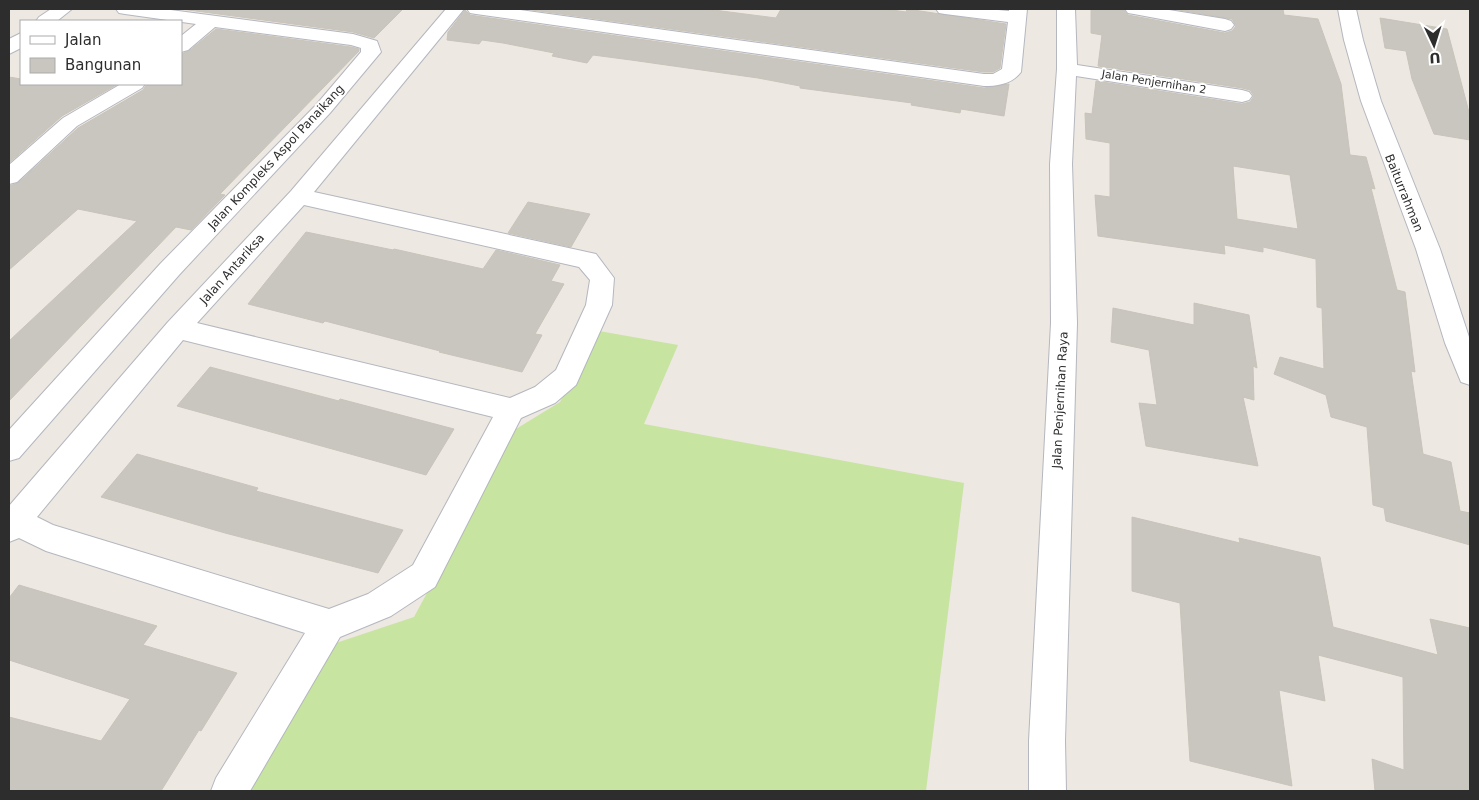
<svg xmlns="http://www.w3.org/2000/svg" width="1479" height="800" viewBox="0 0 1479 800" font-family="'DejaVu Sans',sans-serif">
<rect width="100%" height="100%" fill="#ede8e1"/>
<!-- pitch -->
<path fill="#c7e4a0" d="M599,331l79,14 -34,79 320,59 -38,308h-688l89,-145 87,-29 102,-188 44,-27z"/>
<!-- building -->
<path fill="#c9c6bf" stroke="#c9c4ba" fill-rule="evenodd" d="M181,9h222l-29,29 -21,-6z
M525,9h181l70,9 5,-9h104l21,3 1,-3 99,15 -6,44 -7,4h-9z
M1091,9h32l5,6 97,18 7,-2 4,-5 -4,-7 -59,-10h110l1,6 34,4 23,65 9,71 16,2 9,32 -4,-1 26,102 8,2 10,80 -4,-1 12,83 28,8 9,49 10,2v32l-84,-24 -2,-13 -11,-3 -6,-78 -36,-10 -5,-22 -52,-21 6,-17 44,12 -2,-61 -5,-1 -1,-48 -53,-12v5l-39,-7 1,9 -127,-18 -3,-41 15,2v-54l-24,-4 -1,-26 7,1 4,-33 146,23 8,-2 4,-6 -4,-6 -8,-2 -144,-22 4,-31 -11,-2zM1233,166l57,9 8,54 -61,-10z
M465,10l5,5 6,1 508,72 25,-4 -5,32 -43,-7 -1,4 -49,-8 1,-2 -112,-15v-2l-42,-8 -127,-18 -38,-5 -6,8 -35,-7 2,-3 -51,-10 -21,-3 -3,4 -32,-4 1,-8z
M1380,18l67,11 23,87v24l-36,-6 -22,-55 -6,-28 -21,-3z
M216,29l135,18 8,2v2l-139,143 5,1 -34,35 -15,-3 -167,174v-60l128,-120 -59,-12 -69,61v-84l9,-3 60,-55 65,-38 4,-6h34v-30l8,-3z
M9,77l12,2v5h97l-56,32 -53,47z
M528,202l62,12 -19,33 -63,-14z
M306,232l87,18 1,-1 89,20 13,-19 64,15 -9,16 13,3 -29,50 7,1 -20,37 -83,-20 1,-1 -115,-30 -2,2 -75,-19z
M1194,303l55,12 8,53 -4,-2 1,34 -11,-3 15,69 -112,-20 -7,-43 18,2 -8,-55 -38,-8 2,-34 81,17z
M210,367l129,34 1,-2 114,30 -28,46 -249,-69z
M137,454l121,34 -2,3 147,39 -25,43 -153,-40 -124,-36z
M1132,517l108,26 -1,-5 81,19 13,70 105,28 -8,-36 40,9v163h-95l-3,-32 32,11 -1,-93 -85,-22 7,46 -46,-11 13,96 -102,-25 -10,-158 -48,-12z
M19,585l138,41 -14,19 94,28 -36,58 -2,-1 -38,61h-152v-74l92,24 29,-42 -121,-39v-62z"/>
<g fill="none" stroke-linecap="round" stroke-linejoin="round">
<!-- street casing -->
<g stroke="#b4b7bf" stroke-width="2">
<path id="street" d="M51,9h21l-15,12h-21l3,-4z
M116,9h47l190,25 24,7 4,11 -51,61 -151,162 -160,183 -10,3v-31l152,-167 155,-158 45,-53v-4l-10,-3 -136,-18 -27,23 -7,2v-16l15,-12 -71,-10 -6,-1z
M446,9h18l-150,183 282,62 18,24 -2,27 -36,80 -21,18 -34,15 -86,169 -44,29 -51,21 -90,154h-39l5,-13 89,-145 -259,-82 -27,-13 -10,4v-36l159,-184 123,-131zM304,205l275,62 11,13 -4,25 -30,65 -21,17 -25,11 -313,-75zM183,340l310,77 -80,148 -45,29 -39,15 -276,-84 -16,-8z
M467,9h46l471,65h9l9,-5 6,-47 -63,-8 -6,-1 -3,-4h51l22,2v-2h18l-6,63c-9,12 -23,14 -37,14l-508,-72 -6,-1z
M1057,9h18l2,56 165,25 7,2 3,4 -3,4 -7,2 -166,-26 -4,88 5,159 -12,418 1,50h-37v-50l22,-418 -1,-159 7,-95z
M1125,9h38l62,10 6,2 3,4 -3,4 -6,2 -91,-17 -6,-1z
M1338,9h18l7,31 18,61 59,148 30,91v45l-9,-3 -16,-39 -29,-94 -55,-148 -17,-61z
M21,33v15l-12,6v-15z
M121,84h24l-3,4 -65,38 -60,56 -8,2v-19l54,-47z"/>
</g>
<!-- street -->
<use href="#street" fill="#fff" fill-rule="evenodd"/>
</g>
<g text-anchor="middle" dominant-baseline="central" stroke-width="4" stroke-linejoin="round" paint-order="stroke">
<!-- far-street labels -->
<g font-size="11" fill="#2d2d2d" stroke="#fff">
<text transform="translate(1154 82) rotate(9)">Jalan Penjernihan 2</text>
</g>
<!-- street labels -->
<g font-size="12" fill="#2d2d2d" stroke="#fff">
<text transform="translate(276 157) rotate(-47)">Jalan Kompleks Aspol Panaikang</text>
<text transform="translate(1404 193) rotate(68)">Baiturrahman</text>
<text transform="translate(232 269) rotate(-48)">Jalan Antariksa</text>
<text transform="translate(1060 400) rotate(-87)">Jalan Penjernihan Raya</text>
</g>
</g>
<!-- border -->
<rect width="1479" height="800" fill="none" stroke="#2d2d2d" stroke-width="20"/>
<!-- legend -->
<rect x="20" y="20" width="162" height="65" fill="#ffffff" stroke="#ababab"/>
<rect x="30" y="36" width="25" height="8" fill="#ffffff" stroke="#ababab"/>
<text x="65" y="45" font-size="15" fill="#2d2d2d">Jalan</text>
<rect x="30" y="58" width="25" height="15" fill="#c9c6bf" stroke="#ababab"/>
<text x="65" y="70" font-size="15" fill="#2d2d2d">Bangunan</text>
<!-- north arrow -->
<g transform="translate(1434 45) rotate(176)" stroke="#ffffff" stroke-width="4" paint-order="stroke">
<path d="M0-4L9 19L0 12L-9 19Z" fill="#2d2d2d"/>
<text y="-8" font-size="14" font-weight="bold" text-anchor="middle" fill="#2d2d2d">U</text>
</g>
</svg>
